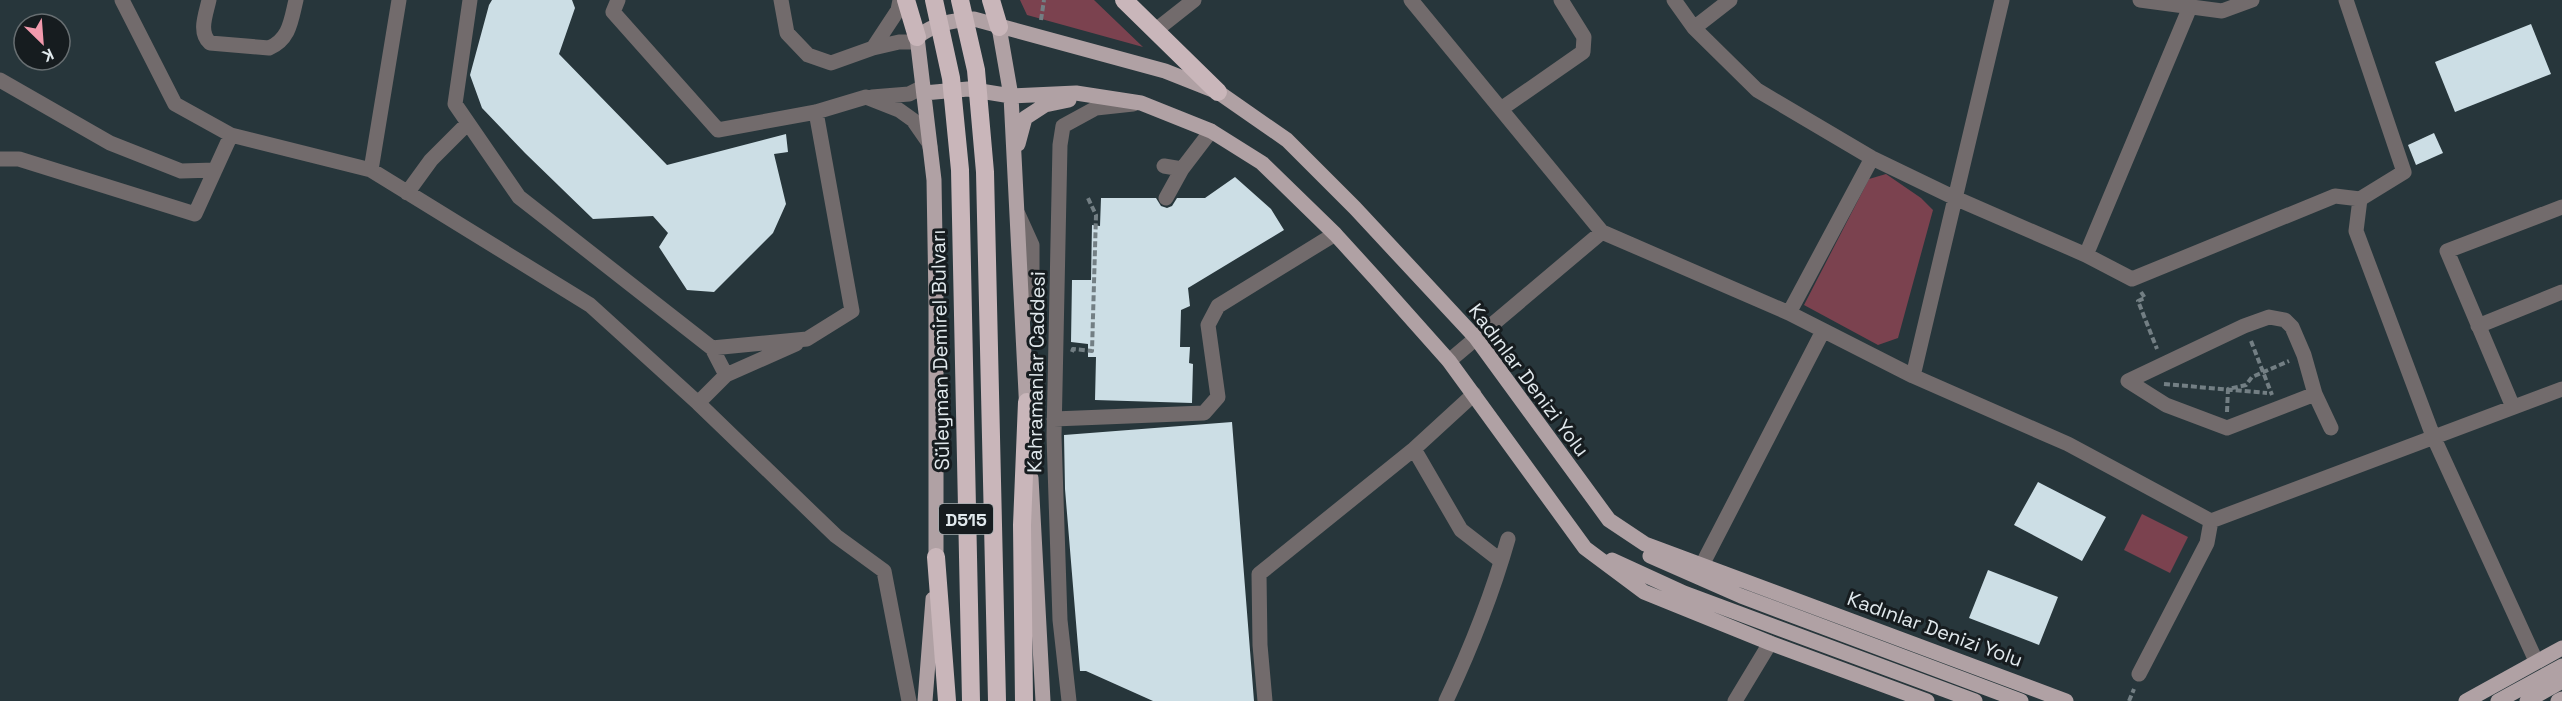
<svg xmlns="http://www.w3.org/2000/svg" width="2562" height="701" viewBox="0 0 2562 701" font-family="'Space Grotesk',sans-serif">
<rect width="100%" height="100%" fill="#27363b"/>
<!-- green -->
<path fill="#7b424f" d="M1020,0h74l49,47 -116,-32z
M1886,174l35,24 12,12 -35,128 -20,7 -74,-40 65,-126z
M2142,514l46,23 -18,36 -46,-23z"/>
<!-- building -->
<path fill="#ccdee5" d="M492,0h80l3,8 -16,46 108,111 119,-31 2,18 -14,2 12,50 -13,29 -59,59 -27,-2 -28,-43 9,-14 -15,-17 -60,3 -68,-66 -43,-45 -12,-33 19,-70z
M2531,24l20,50 -96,38 -20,-50z
M2434,133l9,20 -27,12 -8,-20z
M1235,177l36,32 13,21 -96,58 2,18 -9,4 -1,37h10l-1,16 4,1 -1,39 -97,-3 1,-43h-8v-13l-17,-2 1,-62h19l1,-55 8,1 1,-28h55l5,8 6,2 5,-2 5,-8h28z
M1232,422l22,279h-101l-67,-30h-6l-15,-182 -1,-54z
M2038,482l68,35 -24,44 -68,-36z
M1988,570l70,27 -19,48 -70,-27z"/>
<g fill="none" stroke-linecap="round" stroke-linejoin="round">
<!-- path -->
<path stroke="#737f84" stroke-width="4" stroke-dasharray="6 3" stroke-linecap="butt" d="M1041,20l3,-20
M2141,292l4,6 -7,3 19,48
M2251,341l21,54
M1072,352l1,-3 19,2 4,-136 -9,-19
M2164,384l103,9
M2227,412l1,-23 18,-4 6,-8 37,-16
M2129,701l5,-12"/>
<!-- minor -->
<path stroke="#726b6c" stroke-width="15" d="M122,0l53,104 56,31 140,35 219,135 108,98 138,133 48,35 25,130
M209,0c-3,14 -11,32 1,43l59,5c21,-9 22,-28 27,-48
M470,0l-15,104 64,93 193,151 95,-9 45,-28 -36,-199
M618,0l-5,12 105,118 98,-18 50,-15 33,13 14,10 16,23 1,4
M781,0l6,33 21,22 23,8 42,-15 25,-38 2,-10
M1411,0l191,232
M1674,0l20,28 63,62 115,68 83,40 131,57 46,24 203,-83 25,3
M2140,0l82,11 30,-11
M2346,0l58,172 -44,27 -4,32 77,205 103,225
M1694,28l36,-28
M1156,30l38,-30
M873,48l26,-6h18
M0,80l110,63 71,28 34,-1
M872,97l37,-3 14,-7
M1501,109l82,-57 1,-15 -23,-37
M0,159h19l176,55 36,-79
M1164,166l18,3
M371,170l28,-170
M407,193l24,-33 37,-37
M1166,198l16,-29 29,-38
M1018,214l14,31v53l-9,21
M2086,255l104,-248
M1789,313l83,-155
M2478,326l84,-34
M712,348l14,27
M1449,361l153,-129 187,81 124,63 155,68 143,77 351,-132
M1913,376l89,-376
M2315,394l-88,34 -61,-23 -38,-24 116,-55 25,-9 16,3 7,7 12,28 11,39 16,34
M698,403l28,-28 70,-31
M2513,407l-66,-156 115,-44
M1054,419l150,-6 14,-16 -10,-72 10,-19 117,-72
M1414,449l47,81 40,31
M1702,565l121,-234
M2139,674l68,-131 4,-22
M1069,701l-9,-81 -6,-184 6,-291 3,-19 33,-18 37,-4
M1265,701l-5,-56 -1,-71 155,-125 60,-55
M1446,701c25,-53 46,-106 62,-162
M1735,701l35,-58"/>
<!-- major -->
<path stroke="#b0a1a4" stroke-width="15" d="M999,27l12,69 16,317
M924,93l44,-4 43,7 65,-3 65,10 70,28 51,32 73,71 41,45 73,82 136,187 59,44 126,51 157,58
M1018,144l7,-26 20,-13 24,-5
M1031,478l12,223
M1650,556l91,40 280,105
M1612,560l72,33 291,108
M936,566v-264l-2,-122 -17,-143c17,-13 35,-17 57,-18l191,52 53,21 69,48 68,68 121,130 133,182 36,24 421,157
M925,701l8,-102
M2466,701l96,-53
M2498,701l64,-35
M2527,701l35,-20
M2558,701l4,-2"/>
<!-- highway -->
<path stroke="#c9b6ba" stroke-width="18" d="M906,0l11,37
M934,0l17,78 9,92 11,531
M960,0l16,70 9,102 12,529
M991,0l8,27
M1124,0l94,92
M936,557l11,144
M1024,701l-2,-176 5,-123"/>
</g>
<g text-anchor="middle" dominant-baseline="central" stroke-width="6" stroke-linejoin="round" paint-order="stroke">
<!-- shield labels -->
<rect fill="#161c1f" stroke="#a4acaf" stroke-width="1.5" x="939" y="504" width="54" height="30" rx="4.5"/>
<g font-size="18" font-weight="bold" fill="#e1e9ed">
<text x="966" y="519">D515</text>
</g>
<!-- street labels -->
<g font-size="20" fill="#e1e9ed" stroke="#161c1f">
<text transform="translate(940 350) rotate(-91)">Süleyman Demirel Bulvarı</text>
<text transform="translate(1036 372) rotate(-89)">Kahramanlar Caddesi</text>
<text transform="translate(1529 380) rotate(53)">Kadınlar Denizi Yolu</text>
<text transform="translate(1935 629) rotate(20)">Kadınlar Denizi Yolu</text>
</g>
</g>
<!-- north arrow -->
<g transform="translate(42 42) rotate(155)"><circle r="28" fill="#161c1f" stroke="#676e71" stroke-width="1.5"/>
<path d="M0-4.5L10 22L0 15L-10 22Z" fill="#f29aad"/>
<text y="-9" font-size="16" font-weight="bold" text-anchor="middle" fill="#e1e9ed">K</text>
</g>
</svg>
